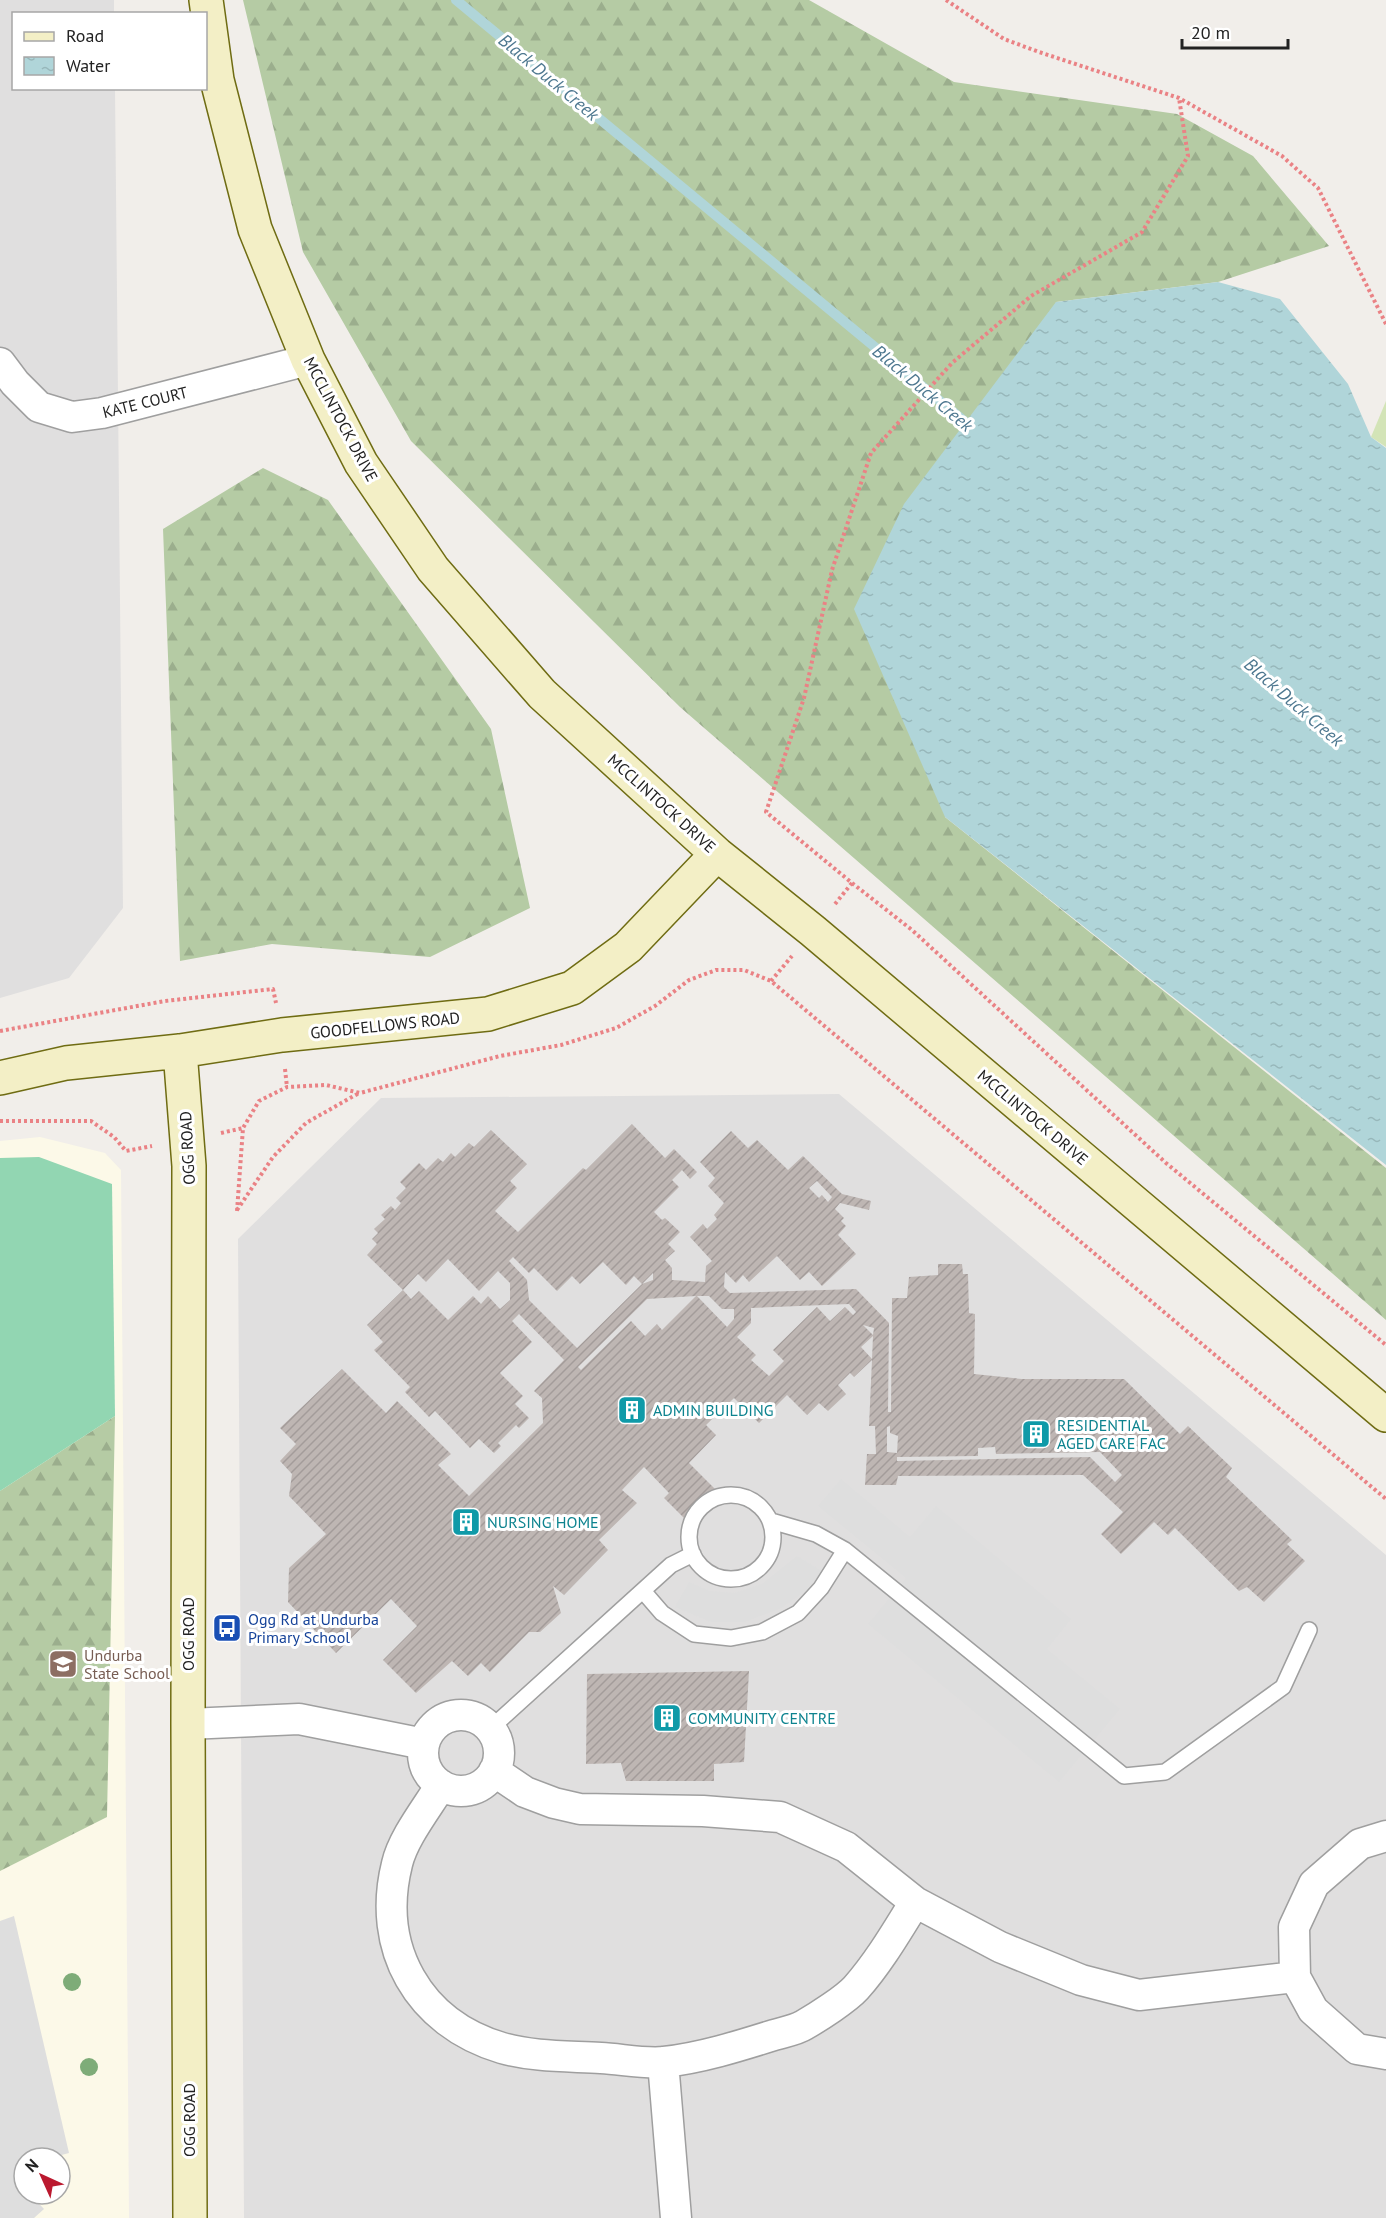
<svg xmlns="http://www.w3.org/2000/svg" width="1386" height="2218" viewBox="0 0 1386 2218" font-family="'PT Sans',sans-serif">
<defs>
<pattern id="forest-firs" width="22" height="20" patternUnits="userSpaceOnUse" patternTransform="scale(1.5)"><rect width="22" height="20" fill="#b5cba4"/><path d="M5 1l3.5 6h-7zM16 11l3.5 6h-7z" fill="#9bae8d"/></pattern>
<pattern id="water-ripples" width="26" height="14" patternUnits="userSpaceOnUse" patternTransform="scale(1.5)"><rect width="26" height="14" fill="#b0d5d9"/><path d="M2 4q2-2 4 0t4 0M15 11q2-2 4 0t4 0" fill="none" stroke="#97b7ba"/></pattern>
<pattern id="building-hatch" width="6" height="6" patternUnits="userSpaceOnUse" patternTransform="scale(1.5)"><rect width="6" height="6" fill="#beb6b3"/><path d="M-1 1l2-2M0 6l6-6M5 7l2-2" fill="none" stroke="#a39c9a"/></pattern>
</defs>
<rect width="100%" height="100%" fill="#f1eeea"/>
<!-- residential -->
<path fill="#e0dfdf" d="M0,0h114v13l-100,1v74l101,1 8,819 -54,70 -69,20z
M839,1094l547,461v663h-1142l-6,-979 143,-141z"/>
<!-- education -->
<path fill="#fcf9e8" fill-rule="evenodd" d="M40,1137l65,16 16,17 8,1048h-129v-1077zM24,2158h36v36h-36z"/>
<!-- grass -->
<path fill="#d3e4b7" d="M1386,401v46l-15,-10z"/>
<!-- forest -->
<path fill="url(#forest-firs)" d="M243,0h566l145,82 223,32 76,42 76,90 -111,36 -162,20 -111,515 441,351v152l-706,-613 -269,-266 -108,-189z
M263,468l65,32 163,229 39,179 -100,49 -158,-13 -92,17 -17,-432z
M115,1416l-8,401 -107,54v-380z"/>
<!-- pitch -->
<path fill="#92d6b2" d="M39,1157l73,27 3,232 -115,75v-333z"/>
<!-- parking -->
<path fill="#dedede" d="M841,1479l69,58 26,-31 135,113 -24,30 73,60 -61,73 -191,-158 38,-46 -88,-72z
M797,1556l25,15 -15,19 -26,18 -36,14h-34l-36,-15 14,-25 21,9 25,2 27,-9z
M14,1916l55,237 -19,5h-26v17l-6,6 6,7v6h6l14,15 -10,9h-34v-297z"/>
<!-- water -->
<path fill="url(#water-ripples)" d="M1218,282l62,17 68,85 23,53 15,11v717l-441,-348 -91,-208 50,-105 152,-202z"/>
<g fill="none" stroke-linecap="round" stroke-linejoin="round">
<!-- stream -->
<path stroke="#b0d5d9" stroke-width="10" d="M456,0l519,430"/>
</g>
<!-- building -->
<path fill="url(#building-hatch)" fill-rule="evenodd" d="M632,1124l33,34 9,-9 23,23 -7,7 -8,-9 -10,10 7,7 -25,25 8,8 3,-2 15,14 -12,12 7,7 -10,9 7,8v12l33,2 1,-16 6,-5 -22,-24 13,-13 4,5 10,-10 -3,-4 10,-12 -16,-17 7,-8 -15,-16 31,-31 17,17 9,-8 31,30 15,-14 39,38 29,7 -2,9 -29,-7 -5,6 9,9 -3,3 5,5 -8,9 18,19 -34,32 -13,-14 -9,8 -23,-24 -28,26 -6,-7 -7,8 -11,-11 -1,15 6,6 126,-4 33,34 -1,89h3l1,-114h15l2,-21 29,-2v-11h24l1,10h5l1,39 6,1 -1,60 48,5h102l56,55 8,-8 44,42 -6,9 66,63 -5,4 18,17 -41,41 -17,-15 -8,4 -64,-63 -7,7 -14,-13 -33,32 -20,-20 22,-22 -40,-37 -185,1 -2,9h-31l2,-31h9l-1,-28h-6l3,-66 -18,17 -4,-4 -12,12 8,9 -18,17 -9,-8 -12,12 -20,-20 -28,28 -25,-25 -28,27 10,10 -27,28 27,27 -30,30 -22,-22 5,-5 -25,-26 -22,23 15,13 -38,37 9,10 -44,45 -11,-9 8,27 -21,19h-11l-39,40 -9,-9 -13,13 -16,-15 -36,32 -33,-33 34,-34 -26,-27 -55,54 -48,-51 1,-34 37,-34 -37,-38 3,-22 -12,-13 16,-17 -16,-16 62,-59 44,44 11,-12 54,53 -13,11 31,31 74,-73 -1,-25 -8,-7 30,-31 -45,-46 -7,7 20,21 -32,31 23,23 -8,8 14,14 -10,10 -3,-3 -18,18 3,3 -7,7 -15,-14 -9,9 -35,-37 -6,6 -24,-25 5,-5 -36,-37 9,-8 -16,-17 36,-35 8,9 8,-8 29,29 25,-24 8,8 7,-8 12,13 10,-9v-17l-12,-12 -19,20 -31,-32 -22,23 -8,-8 -15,16 -36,-35 10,-11 -5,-5 6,-6 -4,-4 11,-10 -4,-4 10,-9 4,4 6,-7 -5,-5 10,-10 -6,-6 19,-19 7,7 12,-12 5,4 8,-9 4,4 14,-14 5,4 17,-17 36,34 -17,17 7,7 -22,23 23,21 65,-64 3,2zM817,1181l15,16 -4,5 -6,-7 -3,3 -10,-10zM513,1257l16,16 5,-5 23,23 15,-15 8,8 23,-22 23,23 8,-9 8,8 -65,64 -48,-48 -2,-20 -18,-19zM653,1273v7l-11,4zM696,1296l-34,34 -5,-6 -12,12 -14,-15 -50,49 -3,-3 69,-68zM697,1296h12l13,13h12v10l-7,8zM849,1304l7,8 -3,3 -8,-8 -15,14 -13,-14 -44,43 11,11 -15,15 -18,-16 5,-5 -19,-18 14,-14v-15zM863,1325l11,3 -1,7zM873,1336l-1,23 -11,-12zM890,1426v7l8,3 -1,17 -10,-1v-25zM995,1447l1,7 104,-2 22,23 -7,7 -25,-25 -193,4v-4l81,-1v-8z
M749,1671l-5,91 -30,2v17h-88l-5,-18 -35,1 1,-90z"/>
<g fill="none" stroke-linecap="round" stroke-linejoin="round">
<!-- lane casing -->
<g stroke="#9f9f9f" stroke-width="18">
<path id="lane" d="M689 1537a42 42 0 1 1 84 0a42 42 0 1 1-84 0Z
M771,1521l45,13 29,16 279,226 41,-4 118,-85 26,-57
M643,1591l19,22 32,21 37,4 31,-6 36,-19 23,-25 24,-38
M491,1728l180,-163 22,-11"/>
</g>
<!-- street casing -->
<g stroke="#9f9f9f" stroke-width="33">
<path id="street" d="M0,363l15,20 24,24 33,10 30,-4 206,-53
M423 1753a38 38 0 1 1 76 0a38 38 0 1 1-76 0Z
M188,1724l111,-5 125,25
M441,1785c-14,23 -38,53 -44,79 -21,84 21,159 105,184 31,9 66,8 99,10 20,1 43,6 63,4 37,-4 75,-16 110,-27 10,-3 22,-5 30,-10 14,-8 42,-26 52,-37 23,-26 41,-57 59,-86l-69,-55 -66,-30 -77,-6 -123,-2 -26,-6 -29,-11 -31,-21
M1386,1836l-26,8 -46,40 -20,43 1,50 18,33 44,39 29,5
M915,1902l85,45 81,33 58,15 156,-18
M663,2062l13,156"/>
</g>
<!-- secondary casing -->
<g stroke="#6f6c13" stroke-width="36">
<path id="secondary" d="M206,0l11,80 38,149 53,131 53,103 72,106 109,125 175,160 96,77 573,484
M180,1051l9,115 -1,558 2,494
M0,1078l66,-15 114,-12 102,-16 206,-21 84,-26 56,-41 89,-93"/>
</g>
<!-- path -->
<path stroke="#ea8285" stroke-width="4" stroke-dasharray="3 3" stroke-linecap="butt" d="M946,0l58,39 35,13 140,46 103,58 36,32 68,136
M852,883l60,47 254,233 220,182
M835,904l17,-21 -86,-71 38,-114 28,-128 39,-117 81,-90 79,-67 111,-64 46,-76 -9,-58
M771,981l21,-25
M0,1031l165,-30 108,-12 3,14
M285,1069l2,18
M0,1121h91l23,16 12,14 26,-5
M221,1133l22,-5
M237,1210l36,-53 33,-34 53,-30
M237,1211l6,-83 16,-27 28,-14 39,-2 34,8 140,-37 61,-11 55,-17 39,-22 34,-26 27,-10h28l27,11 615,518"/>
<!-- lane -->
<use href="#lane" stroke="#fff" stroke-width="15"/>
<!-- street -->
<use href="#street" stroke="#fff" stroke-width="30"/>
<!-- secondary -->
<use href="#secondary" stroke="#f3efc6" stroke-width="33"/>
</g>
<!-- trees -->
<g fill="#7eac78">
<circle cx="72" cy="1982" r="9"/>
<circle cx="89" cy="2067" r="9"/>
</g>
<!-- icons -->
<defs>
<g id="building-square" transform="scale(1.5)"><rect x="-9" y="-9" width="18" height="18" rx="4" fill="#0f9aa8" stroke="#fff"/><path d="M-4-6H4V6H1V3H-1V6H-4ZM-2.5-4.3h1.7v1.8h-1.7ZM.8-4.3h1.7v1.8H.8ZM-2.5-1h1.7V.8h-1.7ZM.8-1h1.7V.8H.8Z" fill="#fff"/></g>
<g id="bus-square" transform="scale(1.5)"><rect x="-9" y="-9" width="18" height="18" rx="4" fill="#1a4fb4" stroke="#fff"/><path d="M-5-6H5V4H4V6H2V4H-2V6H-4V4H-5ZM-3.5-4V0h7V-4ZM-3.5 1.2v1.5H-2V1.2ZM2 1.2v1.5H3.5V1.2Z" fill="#fff"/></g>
<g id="school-square" transform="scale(1.5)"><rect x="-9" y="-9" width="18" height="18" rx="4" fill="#8d6e63" stroke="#fff"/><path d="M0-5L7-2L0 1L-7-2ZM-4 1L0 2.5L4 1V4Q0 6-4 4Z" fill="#fff"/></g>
</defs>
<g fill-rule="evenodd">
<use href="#building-square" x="632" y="1410"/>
<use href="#building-square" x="1036" y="1434"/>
<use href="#building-square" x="466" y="1522"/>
<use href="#bus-square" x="227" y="1628"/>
<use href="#school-square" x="63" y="1664"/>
<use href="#building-square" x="667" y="1718"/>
</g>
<g text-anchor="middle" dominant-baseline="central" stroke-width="6" stroke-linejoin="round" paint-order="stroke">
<!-- street labels -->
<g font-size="16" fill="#222" stroke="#fff">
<text transform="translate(145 402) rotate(-14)">KATE COURT</text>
<text transform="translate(341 419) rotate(62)">MCCLINTOCK DRIVE</text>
<text transform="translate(662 803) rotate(42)">MCCLINTOCK DRIVE</text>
<text transform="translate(385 1025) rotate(-6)">GOODFELLOWS ROAD</text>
<text transform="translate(1033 1117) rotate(40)">MCCLINTOCK DRIVE</text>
<text transform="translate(187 1148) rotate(-93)">OGG ROAD</text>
<text transform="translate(188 1634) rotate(-90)">OGG ROAD</text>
<text transform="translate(189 2120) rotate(-90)">OGG ROAD</text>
</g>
<!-- culture labels -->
<g font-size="16" fill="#0d838f" stroke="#fff" text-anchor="start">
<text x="653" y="1410">ADMIN BUILDING</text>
<text x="1057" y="1425">RESIDENTIAL<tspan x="1057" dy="18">AGED CARE FAC</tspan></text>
<text x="487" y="1522">NURSING HOME</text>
<text x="688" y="1718">COMMUNITY CENTRE</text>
</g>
<!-- transit labels -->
<g font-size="16" fill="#164399" stroke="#fff" text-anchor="start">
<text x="248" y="1619">Ogg Rd at Undurba<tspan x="248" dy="18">Primary School</tspan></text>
</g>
<!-- education labels -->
<g font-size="16" fill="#785e54" stroke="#fff" text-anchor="start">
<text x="84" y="1655">Undurba<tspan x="84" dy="18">State School</tspan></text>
</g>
<!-- water labels -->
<g font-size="18" font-style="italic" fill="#4e7890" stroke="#fff">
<text transform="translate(549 77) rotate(40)">Black Duck Creek</text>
<text transform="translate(923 388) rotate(40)">Black Duck Creek</text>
<text transform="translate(1294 702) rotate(41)">Black Duck Creek</text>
</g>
</g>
<!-- legend -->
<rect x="12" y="12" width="195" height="78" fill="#ffffff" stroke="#a7a7a7" stroke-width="1.5"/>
<rect x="24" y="32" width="30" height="9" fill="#f3efc6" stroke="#a7a7a7" stroke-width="1.5"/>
<text x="66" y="42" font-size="18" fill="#222222">Road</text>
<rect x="24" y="57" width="30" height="18" fill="url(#water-ripples)" stroke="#a7a7a7" stroke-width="1.5"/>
<text x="66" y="72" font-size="18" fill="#222222">Water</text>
<!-- north arrow -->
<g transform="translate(42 2176) rotate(315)"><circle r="28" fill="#ffffff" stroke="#a7a7a7" stroke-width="1.5"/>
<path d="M0-4.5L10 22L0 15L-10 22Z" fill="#bb192f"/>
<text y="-9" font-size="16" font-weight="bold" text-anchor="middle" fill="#222222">N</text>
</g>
<!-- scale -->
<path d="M1182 39v9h106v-9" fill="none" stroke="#222222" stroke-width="3"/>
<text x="1191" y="39" font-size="18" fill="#222222" stroke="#ffffff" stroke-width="4.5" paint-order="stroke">20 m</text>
</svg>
